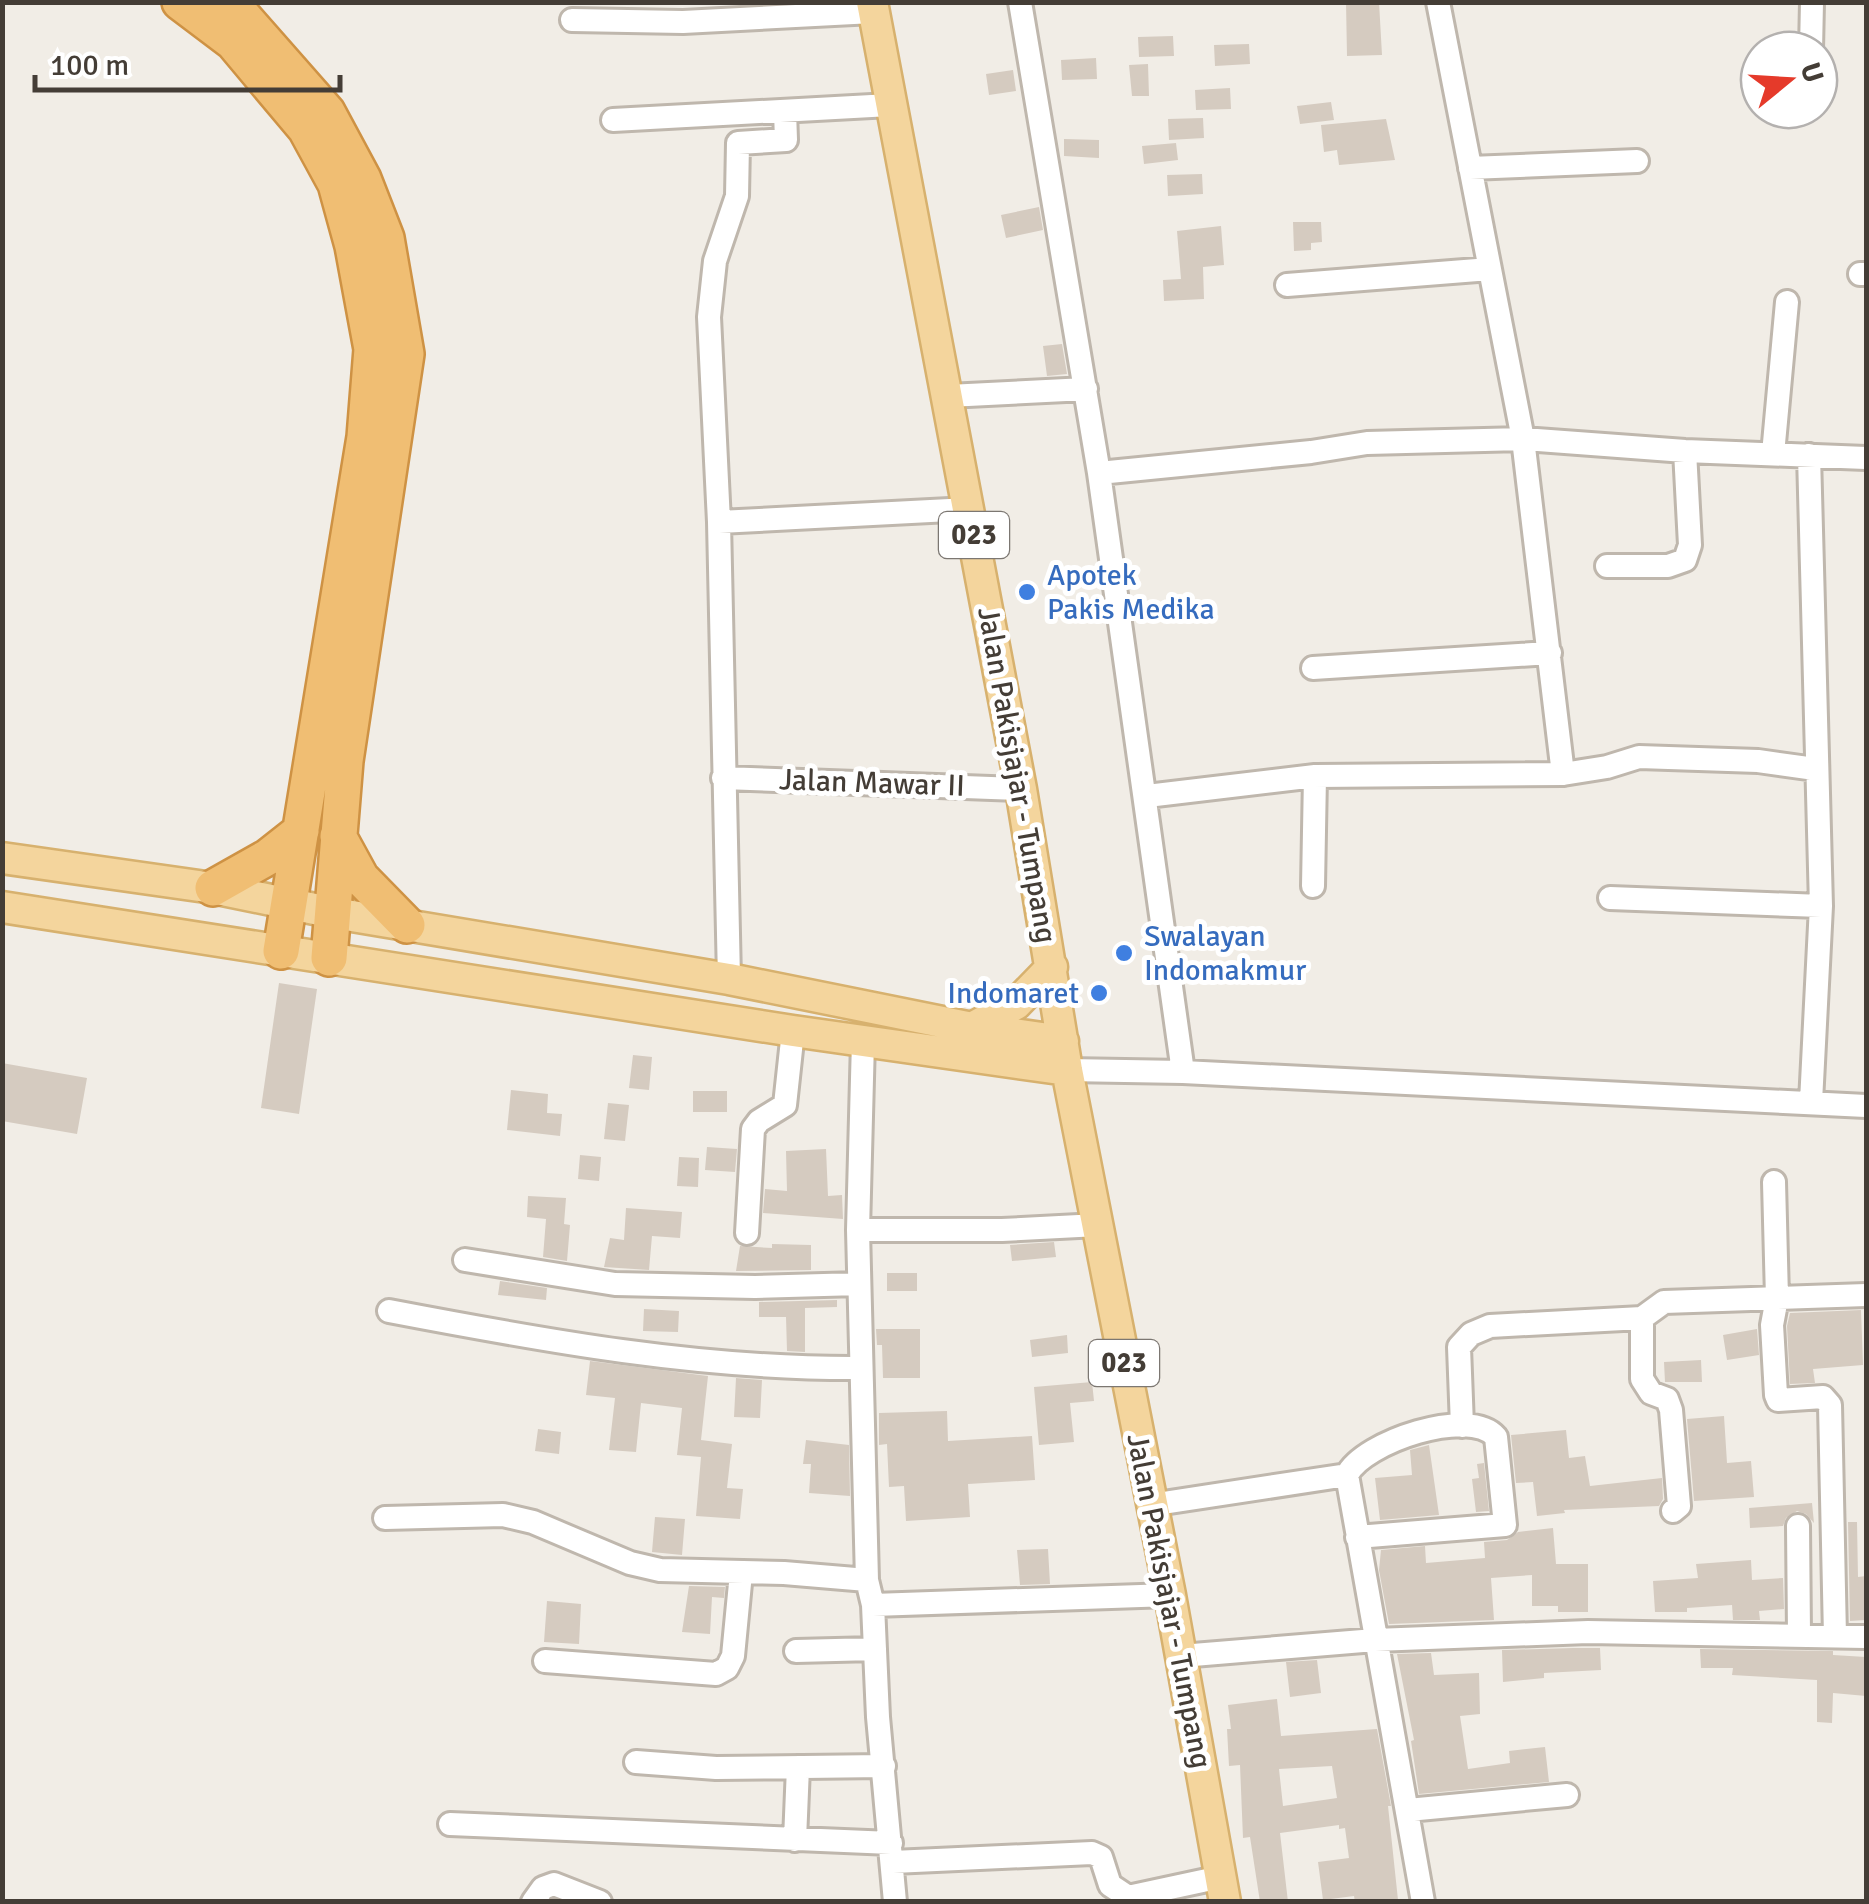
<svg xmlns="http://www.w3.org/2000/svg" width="1869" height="1904" viewBox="0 0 1869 1904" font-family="Signika,sans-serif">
<rect width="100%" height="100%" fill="#f1ede6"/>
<!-- building -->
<path fill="#d5cbc0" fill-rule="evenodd" d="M1346,2h33l3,53 -35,1z
M1173,36l1,20 -35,1 -1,-20z
M1249,44l1,20 -35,2 -1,-21z
M1096,58l1,21 -35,1 -1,-20z
M1148,64l1,32h-17l-3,-31z
M1013,70l3,21 -27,4 -3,-21z
M1230,88l1,21 -35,1 -1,-20z
M1331,102l3,18 -34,4 -3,-18z
M1203,118l1,20 -35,2 -1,-21z
M1386,119l9,41 -56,5 -2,-15 -13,2 -3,-27z
M1064,139l35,1v18l-35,-2z
M1176,143l2,17 -34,4 -2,-18z
M1202,174l1,20 -35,2 -1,-21z
M1039,207l4,23 -37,8 -5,-23z
M1293,222h28l1,20 -11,1v7l-17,1z
M1221,226l3,39 -21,2 1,32 -40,2 -1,-21 18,-1 -4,-48z
M1062,344l5,30 -20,2 -4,-30z
M279,983l38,6 -18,125 -38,-6z
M633,1055l19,2 -3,33 -20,-2z
M2,1063l85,15 -10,56 -75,-13z
M511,1090l37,4 -1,19 15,1 -2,22 -53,-6z
M693,1091h34v21h-34z
M608,1103l21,2 -4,36 -21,-2z
M707,1147l30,2 -2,23 -30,-2z
M826,1149l2,47 14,-1 1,24 -80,-6 2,-24 22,2 -1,-40z
M580,1155l21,2 -2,24 -21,-2z
M679,1157l20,1 -1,29 -21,-1z
M528,1196l38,2 -2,26 6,1 -3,36 -24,-4 3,-38 -19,-2z
M626,1208l56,4 -2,26 -28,-2 -3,34 -45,-3 6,-29 14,2z
M1054,1242l2,15 -44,4 -2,-16z
M772,1244l39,1v25l-75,1 4,-25 32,2z
M887,1273h30v18h-30z
M500,1281l47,7 -1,12 -48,-5z
M837,1300v7l-32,1v44l-18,-1 -1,-34h-27v-15z
M644,1309l35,2 -1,21 -35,-1z
M1861,1310l2,55 -50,4 2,14 -25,1 -3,-58 3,-13z
M876,1329h44v49h-37l-1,-33h-5z
M1757,1329l2,26 -32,5 -4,-25z
M1067,1335l1,18 -36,4 -2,-17z
M1701,1360l1,22h-37l-1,-20z
M590,1361l118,15 -7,64 31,4 -5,44 16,1 -3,30 -44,-3 5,-59 -24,-2 5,-47 -41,-5 -5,49 -27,-2 6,-52 -29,-3z
M736,1378l26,2 -2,38 -26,-1z
M1092,1382l2,19 -24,2 4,39 -35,3 -5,-58z
M947,1411l1,30 84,-5 3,44 -67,4 2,33 -64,4 -2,-35 -15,1 -2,-43 -8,1v-32z
M1724,1416l3,47 24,-2 3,36 -60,4 -7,-82z
M538,1429l23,3 -2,22 -24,-3z
M1566,1430l3,28 16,-2 5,30 72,-8 1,21 -4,7 -95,4 1,3 -28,3 -4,-34 -17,1 -5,-48z
M806,1440l43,5 1,51 -41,-3 2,-29h-8z
M1429,1445l10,70 -59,5 -5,-42 37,-3 -2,-25z
M1484,1463l5,48 -13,1 -4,-33 7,-1 -2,-14z
M1812,1503l2,20 -8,-9 -9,-3 -11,7 -3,8 -33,2 -1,-20z
M655,1517l30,2 -3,36 -30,-3z
M1848,1522h9l1,55 8,-1v44l-16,1z
M1553,1528l3,36h32v48h-30v-6h-26v-31l-41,3 3,42 -105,4 -10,-54 2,-20 44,-4 1,17 59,-5 -1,-16 23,-2 11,-8z
M1048,1549l2,35 -30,1 -3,-35z
M1751,1560l1,20 31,-2 1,31 -25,2 1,9h-27l-1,-15 -45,3v4h-32l-2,-31 45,-3 -2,-14z
M689,1586l36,1 -1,11 -12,-1 -2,37 -28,-2z
M547,1601l34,3 -2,40 -35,-2z
M1573,1648h27l1,22 -57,3v5l-41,4 -1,-32z
M1700,1649l133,2v4l33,2v39l-33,-3 -1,30 -15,-1v-42l-85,-5 1,-7h-32z
M1431,1653l3,22 45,-2 1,41 -20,2 8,53 42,-6 -1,-12 36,-4 4,35 -130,12 -8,-53 3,-1 -17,-86z
M1317,1660l4,33 -31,4 -4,-35z
M1277,1699l4,37 96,-7 14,77h-3l10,94 -43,2 -1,-6 -31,4 -5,-38 31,-4 -4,-30 -6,1v-4l-59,8 8,69h-28l-10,-65 -7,1 -3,-73 -11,1 -2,-37h4l-3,-24zM1332,1766l5,32 -54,8 -4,-37z"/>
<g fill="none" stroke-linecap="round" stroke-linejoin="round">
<!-- minor casing -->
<g stroke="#bfb7ad" stroke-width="28">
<path id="minor" d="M1020,2l79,471 84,599
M1438,2l85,437 40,335
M572,20l111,2 190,-10
M1811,50l1,-48
M613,120l277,-15
M1470,168l167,-7
M1860,274h6
M1287,285l203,-16
M948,396l138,-7
M1773,454l14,-152
M1809,455l12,451 -10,196
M1099,473l212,-21 56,-9 156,-4 162,12 181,7
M719,522l250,-13
M1607,566h61l17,-6 5,-15 -5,-94
M1313,668l237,-15
M723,778l298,11
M1147,796l168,-20 248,-2 44,-7 32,-10 119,4 57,8
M1313,886l2,-110
M1610,898l211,8
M729,979l-10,-457 -10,-205 6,-56 22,-65 1,-53 48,-3 -1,-29
M863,1041l-5,189 9,350 6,25 5,112 17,185
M1067,1070l116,2 683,34
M1774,1182l3,116 -5,27 4,70 2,5 45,-3 7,8 5,231
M858,1230h144l96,-5
M747,1233l6,-104 6,-8 26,-16 8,-74
M465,1260l150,24 140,3 104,-3
M389,1311c157,30 311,58 471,57
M1642,1318v61l9,14 16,6 4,11 8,96 -6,5
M1462,1426l-3,-79 12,-13 19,-8 152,-8 22,-16 202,-7
M1347,1475l76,427
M1150,1505l197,-30c16,-33 123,-69 149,-38l9,88 -148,12
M385,1518l118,-3 30,7 97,41 30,7 124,3 83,7
M1798,1526l1,108
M873,1605l297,-10
M796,1651l79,-2
M1181,1656l194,-16 213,-8 278,5
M545,1661l171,13 11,-6 6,-12 8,-83
M636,1762l80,6 168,-2
M1408,1810l159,-15
M450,1824l441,19
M795,1840l3,-73
M893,1862l199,-9 9,4 9,28 18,12
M533,1902l10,-14 11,-4 46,18
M1125,1902l3,-5 93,-20"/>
</g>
<!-- major casing -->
<g stroke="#d7b16e" stroke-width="35">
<path id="major" d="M872,2l149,787 46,281 103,525 55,307
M2,858l211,30 121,25 395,66 243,49 91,13
M2,907l791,124 274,39
M972,1028l44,-24 36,-37"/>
</g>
<!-- highway casing -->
<g stroke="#ce9244" stroke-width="40">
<path id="highway" d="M180,2l53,40 73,87 30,55 17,62 19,103 -7,88 -84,514
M225,2l14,10 88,100 36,67 23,59 20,116 -61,407 -16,197
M338,836l23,42 46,47
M213,888l55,-31 33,-26"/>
</g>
<!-- minor -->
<use href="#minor" stroke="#fff" stroke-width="22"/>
<!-- major -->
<use href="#major" stroke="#f4d59d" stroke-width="30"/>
<!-- highway -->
<use href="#highway" stroke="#f0be73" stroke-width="35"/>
</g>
<!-- markers -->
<g fill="#3f7fe0" stroke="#fff" stroke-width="4">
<circle cx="1027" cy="592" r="10"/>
<circle cx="1124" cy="953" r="10"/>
<circle cx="1099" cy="993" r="10"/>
</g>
<g text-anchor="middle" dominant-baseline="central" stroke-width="10" stroke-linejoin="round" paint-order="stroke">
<!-- shield labels -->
<g fill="#fff" stroke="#7c7772" stroke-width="2.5">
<rect x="939" y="512" width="70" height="46" rx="8"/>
<rect x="1089" y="1340" width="70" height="46" rx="8"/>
</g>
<g font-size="28" font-weight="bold" fill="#443d36">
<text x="974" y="535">023</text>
<text x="1124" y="1363">023</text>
</g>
<!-- shop labels -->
<g font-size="30" fill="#366cbe" stroke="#fff" text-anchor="start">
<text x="1047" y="575">Apotek<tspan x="1047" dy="34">Pakis Medika</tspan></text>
<text x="1144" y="936">Swalayan<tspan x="1144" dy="34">Indomakmur</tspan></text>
<text x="1079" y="993" text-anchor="end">Indomaret</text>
</g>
<!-- street labels -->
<g font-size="30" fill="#443d36" stroke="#fff">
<text transform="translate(1017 775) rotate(80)">Jalan Pakisjajar - Tumpang</text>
<text transform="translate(872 783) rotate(2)">Jalan Mawar II</text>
<text transform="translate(1169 1601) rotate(79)">Jalan Pakisjajar - Tumpang</text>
</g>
</g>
<!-- border -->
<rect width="1869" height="1904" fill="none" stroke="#443d36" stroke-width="10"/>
<!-- north arrow -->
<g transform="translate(1789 80) rotate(72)"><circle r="48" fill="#ffffff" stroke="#b4b1af" stroke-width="2.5"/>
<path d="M0-8L18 38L0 25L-18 38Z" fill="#e53a2a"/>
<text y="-15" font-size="28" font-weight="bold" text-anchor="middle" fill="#443d36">U</text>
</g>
<!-- scale -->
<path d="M35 75v15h305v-15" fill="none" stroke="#443d36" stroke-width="5"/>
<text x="50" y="75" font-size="30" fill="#443d36" stroke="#ffffff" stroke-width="8" paint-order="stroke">100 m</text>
</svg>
